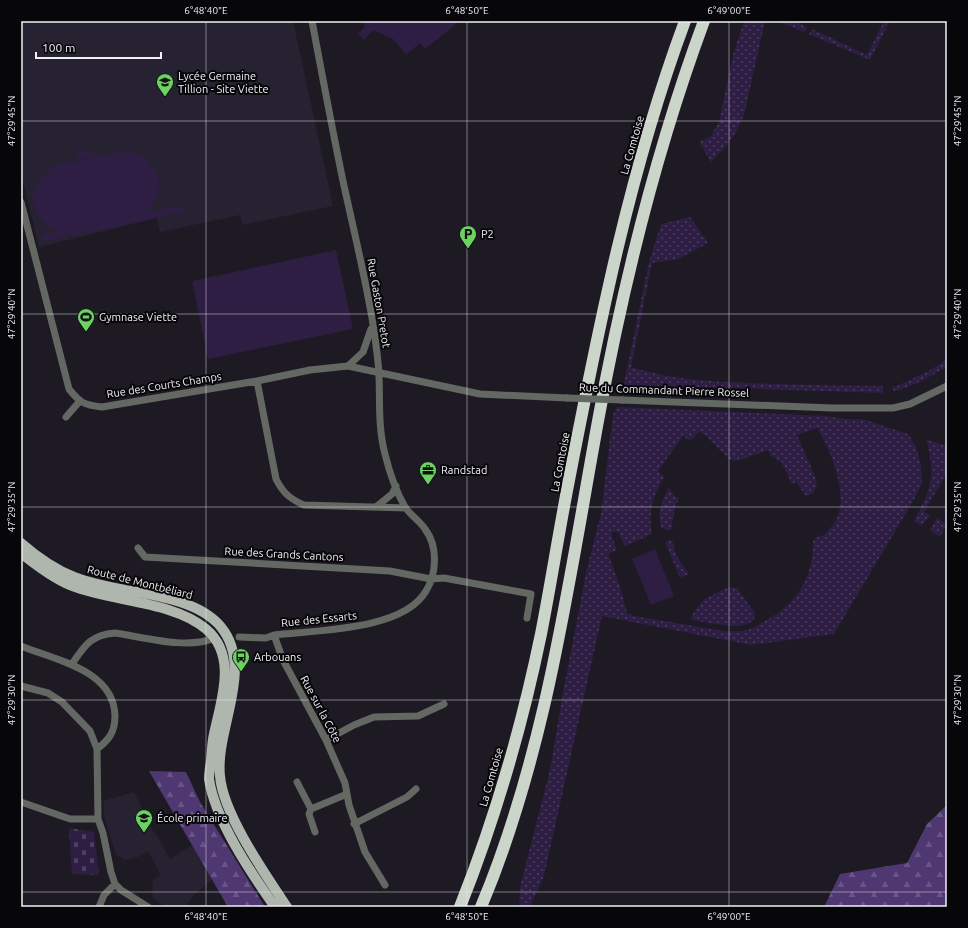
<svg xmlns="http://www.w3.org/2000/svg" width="968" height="928" viewBox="0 0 968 928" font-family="Ubuntu,sans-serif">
<defs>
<pattern id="grass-dots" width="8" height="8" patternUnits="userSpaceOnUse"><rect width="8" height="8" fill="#2e1e44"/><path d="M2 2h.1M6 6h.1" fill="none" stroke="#4d3f60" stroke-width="1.8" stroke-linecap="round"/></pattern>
<pattern id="forest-firs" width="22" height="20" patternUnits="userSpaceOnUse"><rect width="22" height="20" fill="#4f3772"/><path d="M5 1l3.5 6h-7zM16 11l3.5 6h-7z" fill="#695487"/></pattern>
<pattern id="cemetery-stones" width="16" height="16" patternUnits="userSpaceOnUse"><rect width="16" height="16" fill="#2e1e44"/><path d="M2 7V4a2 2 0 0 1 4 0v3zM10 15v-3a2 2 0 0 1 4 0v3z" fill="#4d3f60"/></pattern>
</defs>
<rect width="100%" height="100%" fill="#1d1a23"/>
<!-- built -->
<path fill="#272231" d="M21,21h272l40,185 -91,19 -2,-10 -80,17 -3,-14 -118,29 -18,-74z
M134,792l20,41 1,-1 15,27 22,-14 20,35 -19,16 -8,11h-19l-14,-10 1,-17 8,-5 -13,-24 -10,6 -13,3 -9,-6 -11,-34 -2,-19z"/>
<!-- grass -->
<path fill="url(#grass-dots)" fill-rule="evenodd" d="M744,21h21l-21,94 -8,17 -9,13 -16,17 -12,-20 11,-5 9,-15 14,-67z
M777,21h17l13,6 -3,5z
M884,21h6l-20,39 -61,-26 3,-5 55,26z
M690,217l18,26 -30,16 -26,4 -21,104c47,15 95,15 145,17 35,1 71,2 107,2v7l-213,-7h-13l-35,7 27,-131 12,-38z
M947,359v8c-17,9 -34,20 -53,24l-3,-5 4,1 34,-16z
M617,407l209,9 19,3h17l46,15 8,13 5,18 1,17 -3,8 -13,23 -72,121 -83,11 -149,-29 -58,260 -13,28v3h-12l1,-20 30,-117 12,-72 25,-130 14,-55 12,-98zM817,428c14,21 33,70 18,94 -3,5 -8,9 -12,14l-3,-1 -7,5c1,36 -15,62 -46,80 -6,3 -13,8 -19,10 -8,2 -17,1 -25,1l-89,-15 -7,-3 -8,-30 -11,-29 9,-4 -6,-17 6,-2 8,15 27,-12c-4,-21 1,-38 12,-57l-6,-6 25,-35 7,5 9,-9 5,2 26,26 7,1 31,-11 4,8 2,-2 4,6 3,-1 11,23 4,-2 10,14 8,-3 3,-10 -3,-9 -17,-39z
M926,439l21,7v27l-23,39 6,3 -8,11 -8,-5c18,-34 22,-44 12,-82z
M669,487l5,9 5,2 -1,4 -2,1 -5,27h-4l-6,-3c-4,-14 1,-27 8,-40z
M937,518l10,6 -7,13 -10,-7z
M672,540l5,17 12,17 -9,4 -15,-36z
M728,587l9,1 18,25 -1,7c-14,12 -45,2 -62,0l-1,-3 12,-17z"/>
<!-- forest -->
<path fill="url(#forest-firs)" d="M149,771l37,1 14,30 65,105h-37z
M947,805v102h-123l16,-33 67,-11 20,-39z"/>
<!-- cemetery -->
<path fill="url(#cemetery-stones)" d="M69,828l25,4 5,43 -27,-1z"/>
<!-- garden -->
<path fill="#2e1e44" d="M360,21h100l-35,28 -5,-6 -14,12 -13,-16 -20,-9 -9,10 -6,-6 7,-8z
M90,149l2,8 -15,2 -1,-7z
M125,151c34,6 45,37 22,62l35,-8 2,7 -141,30 -1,-7 16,-3c-20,-11 -35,-30 -18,-53 3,-4 7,-10 13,-13 6,-3 14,-3 21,-4 17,-4 34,-8 51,-11z
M336,250l17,79 -145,30 -16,-78z
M655,549l19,47 -23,9 -19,-46z"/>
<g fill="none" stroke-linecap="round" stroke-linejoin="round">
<!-- street -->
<path stroke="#646863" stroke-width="7" d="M21,202l48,187c11,14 15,16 33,18l155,-26 53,-11 38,-4 132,28 87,4
M348,366l15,-14 8,-23
M257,381l19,98c7,14 14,20 28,26l102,3
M622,400l210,8h61l17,-4 37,-18
M66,417l13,-15
M376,507l16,-13 4,-8
M138,548l7,9 245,14 41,8 13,-1 87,16 -4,24
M274,635l9,25 43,80 19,43 4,22 16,47 20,33
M239,637l27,1 8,-3c41,-5 129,-4 152,-44 11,-18 12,-45 -1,-62 -5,-8 -15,-14 -20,-22 -9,-16 -16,-36 -20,-53 -7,-26 -5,-53 -6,-79 -1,-19 -4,-38 -7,-57 -8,-46 -19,-91 -29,-137 -11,-53 -21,-107 -31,-160
M21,646c34,14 93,24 94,70 0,16 -6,24 -18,33
M72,664c13,-19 19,-29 43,-31 28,4 73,17 99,5
M21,686l27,7 14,9 28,29 7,18 1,70 5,14 8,39 4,12 6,6 27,17
M326,740l28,-15 20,-8 44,-1 26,-12
M297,782l14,27 36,-15
M21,802l49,17h28
M311,809l-2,5 6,18
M354,824l53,-27 9,-8
M99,907l5,-12 11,-11"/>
<!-- primary -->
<path stroke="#aeb6ad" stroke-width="10" d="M21,543c16,14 33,26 53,34 43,18 116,13 147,50 34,42 -6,102 -1,149 3,38 45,98 67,131
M21,553c16,13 32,25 51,33 40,16 101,15 134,43 32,27 15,71 8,105 -2,8 -2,18 -3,27 -1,6 -2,12 -2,18 6,41 42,94 66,128"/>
<!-- highway -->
<path stroke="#cbd5ca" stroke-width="12" d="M460,907c35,-88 62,-181 81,-273 10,-51 18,-103 28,-154 30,-155 61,-311 116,-459
M481,907c65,-155 87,-322 117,-486 25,-136 58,-271 106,-400"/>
<!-- street-bridge -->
<path stroke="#646863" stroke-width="7" d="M567,398l55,2"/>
</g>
<!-- ticks -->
<path fill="none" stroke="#f2f0f7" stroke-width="1" stroke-opacity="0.45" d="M206,21v886M467,21v886M729,21v886M21,121h926M21,314h926M21,507h926M21,700h926M21,892h926"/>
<!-- icons -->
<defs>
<g id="school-pin" transform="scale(0.9)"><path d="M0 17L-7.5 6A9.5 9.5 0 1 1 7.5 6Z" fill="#6cd362" stroke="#070609"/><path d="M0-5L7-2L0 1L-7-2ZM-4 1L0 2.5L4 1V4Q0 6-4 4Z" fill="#111"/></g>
<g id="parking-pin" transform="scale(0.9)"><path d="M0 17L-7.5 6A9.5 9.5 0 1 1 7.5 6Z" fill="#6cd362" stroke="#070609"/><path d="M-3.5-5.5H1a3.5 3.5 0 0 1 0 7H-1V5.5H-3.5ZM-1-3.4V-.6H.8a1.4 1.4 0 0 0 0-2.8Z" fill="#111"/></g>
<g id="stadium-pin" transform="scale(0.9)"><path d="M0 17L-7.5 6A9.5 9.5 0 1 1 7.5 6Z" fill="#6cd362" stroke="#070609"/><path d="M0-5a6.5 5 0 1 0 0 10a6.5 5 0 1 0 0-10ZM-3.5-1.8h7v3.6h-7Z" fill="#111"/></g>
<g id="office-pin" transform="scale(0.9)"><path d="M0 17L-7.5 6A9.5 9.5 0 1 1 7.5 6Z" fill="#6cd362" stroke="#070609"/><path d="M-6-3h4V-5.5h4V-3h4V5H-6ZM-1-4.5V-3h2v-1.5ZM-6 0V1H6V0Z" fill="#111"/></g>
<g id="bus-pin" transform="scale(0.9)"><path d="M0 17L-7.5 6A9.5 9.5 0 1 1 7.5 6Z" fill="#6cd362" stroke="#070609"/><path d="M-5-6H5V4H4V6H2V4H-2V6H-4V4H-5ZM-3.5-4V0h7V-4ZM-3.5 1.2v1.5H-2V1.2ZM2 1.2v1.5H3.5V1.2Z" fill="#111"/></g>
</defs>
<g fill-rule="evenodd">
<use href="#school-pin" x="165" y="82"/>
<use href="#parking-pin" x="468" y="234"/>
<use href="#stadium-pin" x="86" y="317"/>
<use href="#office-pin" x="428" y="470"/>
<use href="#bus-pin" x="241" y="657"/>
<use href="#school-pin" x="144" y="818"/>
</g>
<g text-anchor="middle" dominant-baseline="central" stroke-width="4" stroke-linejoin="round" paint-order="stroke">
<!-- poi labels -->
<g font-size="11" fill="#f2f0f7" stroke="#070609" text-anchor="start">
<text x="178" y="76">Lycée Germaine<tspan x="178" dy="13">Tillion - Site Viette</tspan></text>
<text x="481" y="234">P2</text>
<text x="99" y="317">Gymnase Viette</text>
<text x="441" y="470">Randstad</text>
<text x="254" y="657">Arbouans</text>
<text x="157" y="818">École primaire</text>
</g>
<!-- street labels -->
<g font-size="11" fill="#f2f0f7" stroke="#070609">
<text transform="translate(632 145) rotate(-74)">La Comtoise</text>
<text transform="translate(379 303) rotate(80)">Rue Gaston Pretot</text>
<text transform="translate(164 385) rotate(-9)">Rue des Courts Champs</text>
<text transform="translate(664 390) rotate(2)">Rue du Commandant Pierre Rossel</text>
<text transform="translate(560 462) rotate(-79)">La Comtoise</text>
<text transform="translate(284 554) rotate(3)">Rue des Grands Cantons</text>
<text transform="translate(140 582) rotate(14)">Route de Montbéliard</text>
<text transform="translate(319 619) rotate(-6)">Rue des Essarts</text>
<text transform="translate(321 709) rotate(62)">Rue sur la Côte</text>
<text transform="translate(491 777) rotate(-74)">La Comtoise</text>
</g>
</g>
<!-- border -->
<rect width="968" height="928" fill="none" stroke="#070609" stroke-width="44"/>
<!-- scale -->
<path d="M36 52v6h125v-6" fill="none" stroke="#f2f0f7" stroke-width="2"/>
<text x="42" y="52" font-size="12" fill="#f2f0f7" stroke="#070609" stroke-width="3" paint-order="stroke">100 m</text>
<rect x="22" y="22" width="924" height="884" fill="none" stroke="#f2f0f7" stroke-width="1.5"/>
<g font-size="10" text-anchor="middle" fill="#f2f0f7">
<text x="206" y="14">6°48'40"E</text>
<text x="467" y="14">6°48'50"E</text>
<text x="729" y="14">6°49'00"E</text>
<text transform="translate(11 121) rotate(-90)" y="4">47°29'45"N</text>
<text transform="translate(957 121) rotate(-90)" y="4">47°29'45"N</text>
<text transform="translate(11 314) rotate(-90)" y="4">47°29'40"N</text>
<text transform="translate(957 314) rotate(-90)" y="4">47°29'40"N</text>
<text transform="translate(11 507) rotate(-90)" y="4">47°29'35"N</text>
<text transform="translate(957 507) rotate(-90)" y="4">47°29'35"N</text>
<text transform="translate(11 700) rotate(-90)" y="4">47°29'30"N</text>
<text transform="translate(957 700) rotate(-90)" y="4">47°29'30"N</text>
<text x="206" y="920">6°48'40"E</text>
<text x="467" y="920">6°48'50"E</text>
<text x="729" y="920">6°49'00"E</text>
</g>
</svg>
